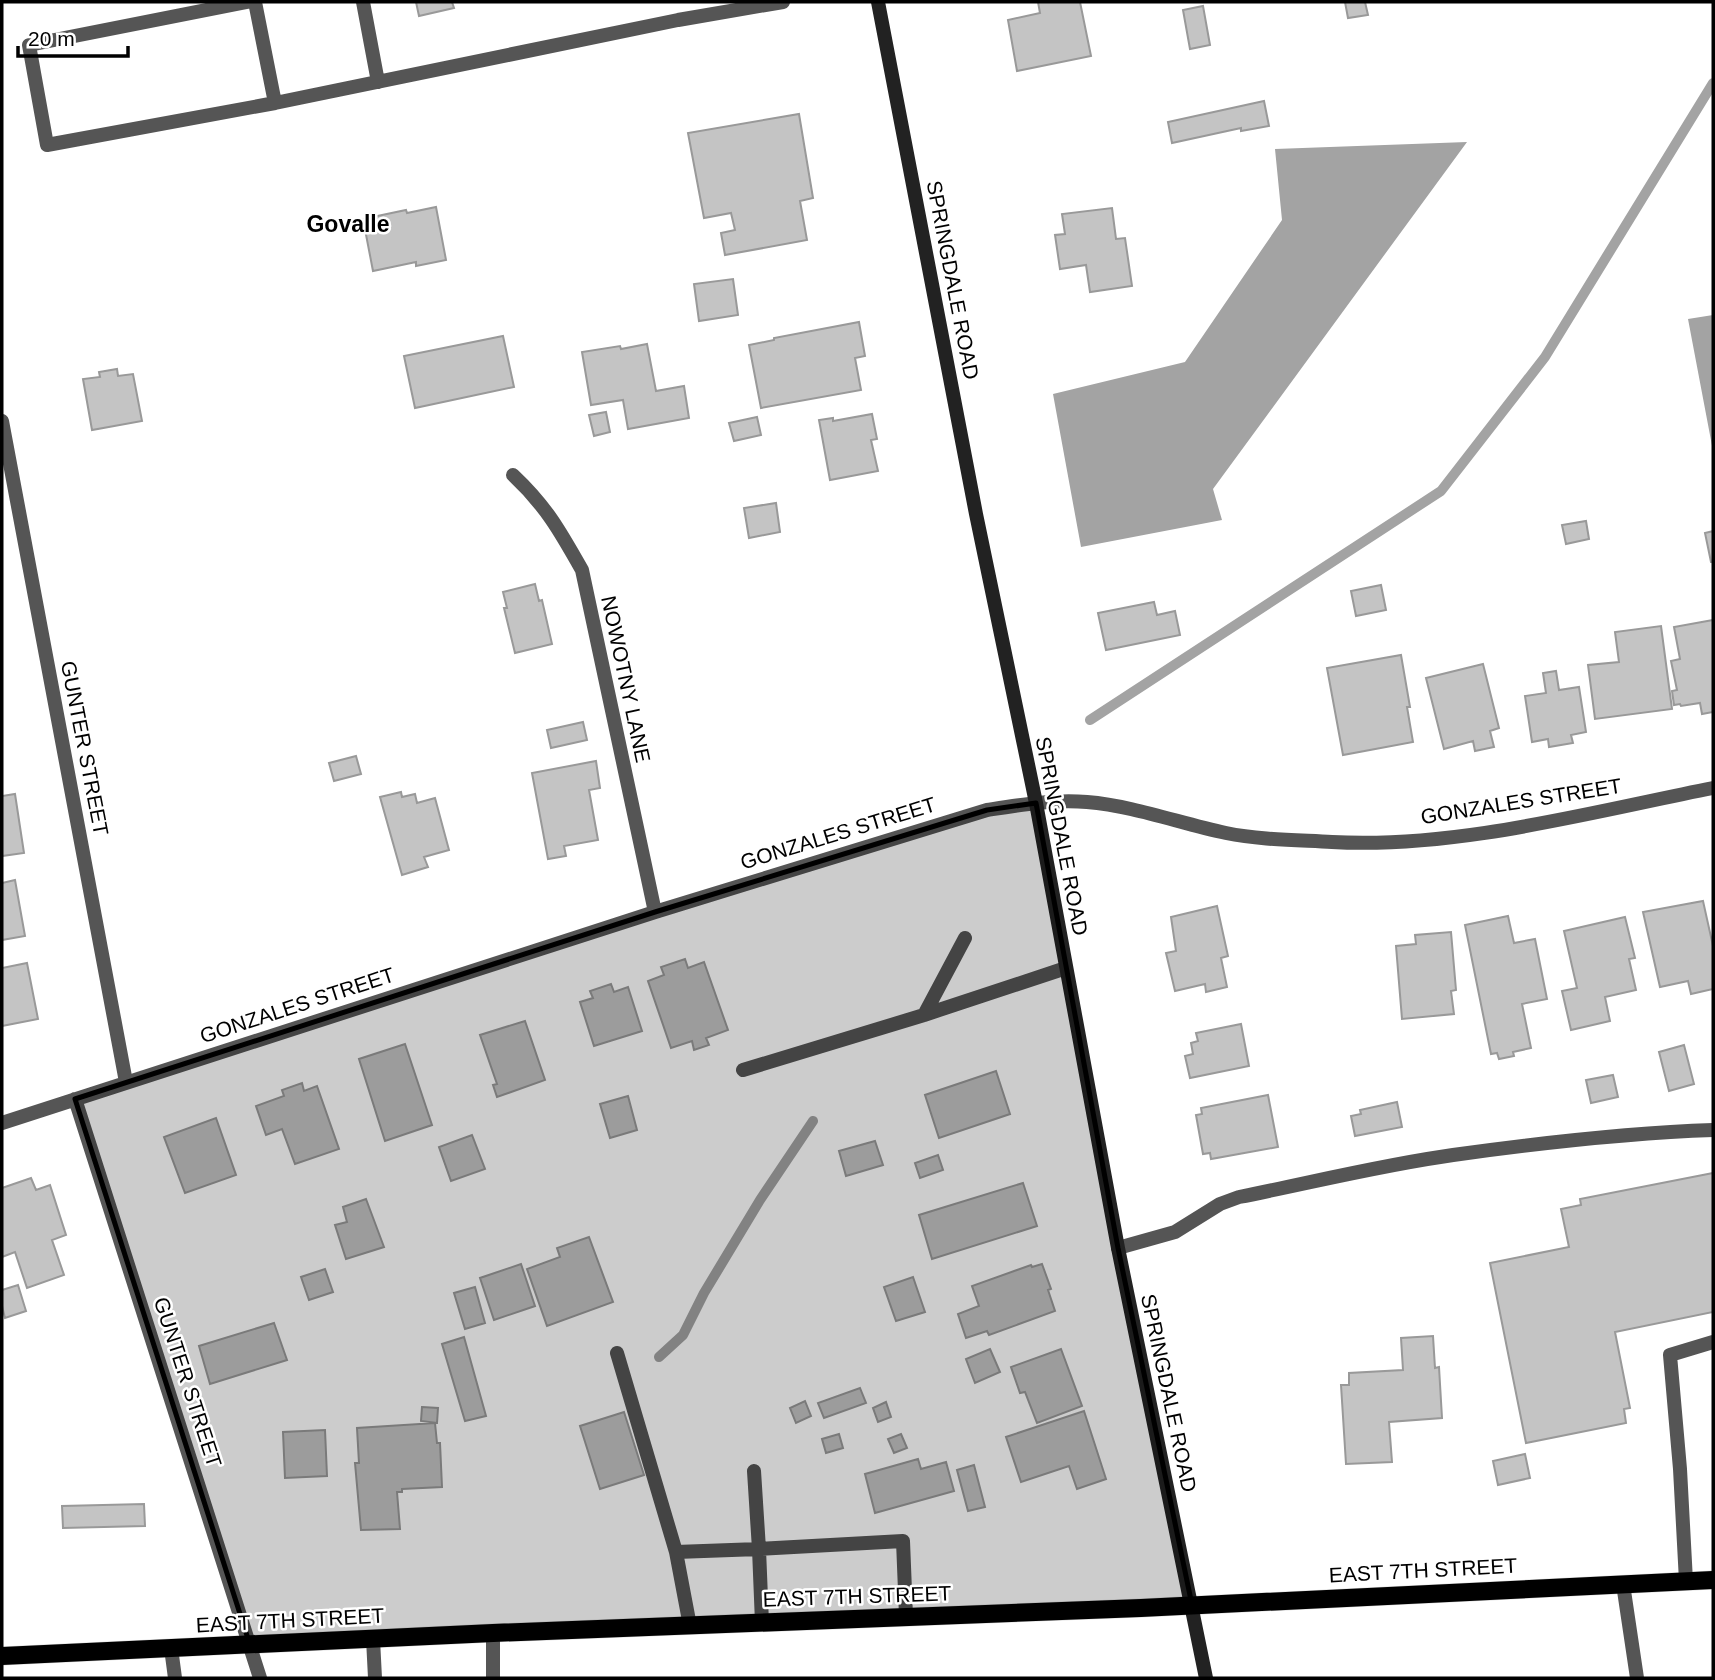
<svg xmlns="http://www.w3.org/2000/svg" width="1715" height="1680" viewBox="0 0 1715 1680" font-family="Helvetica,sans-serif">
<rect width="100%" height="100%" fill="#fff"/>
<!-- water -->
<path fill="#a3a3a3" d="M1467,142l-254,347 9,31 -141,27 -28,-153 132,-32 97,-142 -7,-71z
M1713,315v136l-25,-132z"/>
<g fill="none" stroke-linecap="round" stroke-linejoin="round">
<!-- stream -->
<path stroke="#a3a3a3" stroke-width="10" d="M1090,720l351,-229 104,-134 168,-274
M659,1357l24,-22 21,-42 56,-93 53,-79"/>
</g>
<!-- building -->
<path fill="#c4c4c4" stroke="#999" stroke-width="2" d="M416,2h36l2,6 -35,8z
M1038,2h42l11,54 -74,15 -9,-51 32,-7z
M1345,2h20l3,13 -20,3z
M1203,6l7,39 -20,4 -7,-39z
M1264,101l5,25 -28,5v-3l-69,15 -4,-21z
M799,114l14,84 -13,3 7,39 -82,15 -4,-22 14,-3 -4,-17 -27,5 -16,-85z
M436,207l10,53 -30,6v-4l-43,9 -10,-52 43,-9 1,3z
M1112,208l4,31 9,-1 7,48 -42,6 -4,-27 -26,4 -5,-34 10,-1 -3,-20z
M733,279l5,36 -39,6 -5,-37z
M859,322l6,34 -10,2 6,32 -100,18 -12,-63 25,-5v-2z
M503,336l11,51 -99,21 -11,-52z
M647,344l9,47 28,-5 5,32 -61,11 -5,-29 -32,5 -9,-53 38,-6 1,3z
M117,369l1,7 15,-2 9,47 -50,9 -9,-51 17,-2 -1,-5z
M606,412l4,20 -16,4 -5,-21z
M872,414l5,25 -6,1 7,31 -48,9 -11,-60 14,-2v3z
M757,417l4,18 -27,6 -5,-18z
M776,503l4,29 -31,6 -5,-30z
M1586,521l3,18 -23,5 -4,-19z
M1713,531v31h-2l-6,-29z
M535,584l4,17 3,-1 10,44 -37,9 -11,-45h3l-4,-16z
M1381,585l5,25 -30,6 -5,-25z
M1154,602l3,13 18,-4 5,24 -74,15 -8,-37z
M1713,620v92l-11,2 -2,-11 -19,3 -1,-2 -6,1 -2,-14 5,-1 -6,-29 9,-2 -6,-32z
M1661,626l11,83 -77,10 -7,-54 31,-3 -4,-30z
M1401,655l9,52h-3l6,35 -70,13 -16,-87z
M1483,664l16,64 -9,3 4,16 -19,4 -2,-10 -29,8 -18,-71z
M1556,671l3,19 20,-3 7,45 -15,3 2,8 -24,4 -1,-8 -16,3 -7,-46 21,-3 -3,-20z
M583,722l4,18 -36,8 -4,-18z
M356,756l5,18 -27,7 -5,-18z
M596,761l4,27 -11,2 9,50 -34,6 2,10 -18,3 -16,-86z
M401,792l1,5 13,-3 2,9 18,-5 14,52 -25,7 4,10 -26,8 -22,-78z
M15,794l9,59 -22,3v-60z
M15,880l10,56 -23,4v-57z
M1703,901l10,45v43l-22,5 -3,-13 -28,6 -17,-75z
M1217,906l11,50 -7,2 6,29 -21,5 -1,-8 -30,7 -9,-38 10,-2 -5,-34z
M1508,916l6,27 21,-4 12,60 -25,5 9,44 -18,4 1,4 -15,3 -2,-6 -6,1 -26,-129z
M1625,917l10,41 -6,1 7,31 -31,7 5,24 -39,9 -9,-39 15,-3 -13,-57z
M1451,932l5,58 -5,1 3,23 -52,5 -6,-73 20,-2 -1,-9z
M685,959l3,9 16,-6 24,68 -22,8 3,7 -15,5 -2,-9 -21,7 -23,-67 16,-6 -3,-8z
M27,963l11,56 -36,7v-58z
M611,984l3,8 14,-5 14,44 -48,15 -14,-44 13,-4 -3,-7z
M525,1021l20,59 -48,17 -4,-12 4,-1 -17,-49z
M1241,1024l8,42 -59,12 -5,-22 8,-2 -2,-11 7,-2 -2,-8z
M405,1044l27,81 -47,16 -26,-82z
M1684,1045l10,39 -25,7 -10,-39z
M996,1071l14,43 -71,24 -14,-43z
M1613,1075l5,22 -27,6 -5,-23z
M302,1083l2,8 13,-5 22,63 -44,15 -13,-35 -16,6 -10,-29 28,-10 -2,-6z
M1268,1095l10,52 -67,12 -1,-6 -7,1 -7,-39 6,-1 -1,-6z
M628,1096l9,34 -27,8 -10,-34z
M1397,1102l5,25 -47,9 -4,-20 10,-2 -1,-4z
M216,1118l20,57 -51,18 -21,-56z
M472,1135l13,34 -34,12 -12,-34z
M875,1141l8,24 -37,11 -7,-25z
M938,1155l5,15 -23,8 -5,-15z
M1713,1173v139l-98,20 15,76 -6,1 2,14 -100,20 -36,-180 79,-16 -8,-38 20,-4 -1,-6z
M31,1178l5,12 14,-5 16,50 -14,5 12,35 -37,13 -12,-36 -13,5v-69z
M1023,1183l14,43 -105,33 -13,-44z
M366,1199l18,48 -38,12 -11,-34 12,-3 -4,-15z
M589,1237l24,65 -66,24 -20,-57 33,-12 -3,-9z
M521,1264l14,42 -41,14 -14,-42z
M1042,1264l9,25 -3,1 7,21 -66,24 -2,-4 -21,7 -8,-24 21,-8 -7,-20 59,-21 1,2z
M325,1269l8,23 -24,8 -8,-23z
M913,1277l12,35 -29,9 -12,-34z
M18,1285l8,26 -21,7 -3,-12v-16z
M475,1287l10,36 -20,6 -11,-36z
M274,1323l13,37 -77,24 -11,-38z
M1433,1336l2,32 4,-1 3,51 -53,4 3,40 -46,2 -5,-79h8v-12l54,-3 -2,-32z
M464,1337l22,79 -21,5 -23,-77z
M990,1349l10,23 -25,11 -9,-24z
M1061,1349l21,57 -45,17 -12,-31 -5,1 -9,-26z
M860,1388l6,15 -42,15 -6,-15z
M805,1401l6,15 -15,7 -6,-15z
M886,1402l5,15 -13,5 -5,-14z
M422,1407l16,1 -1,15 -16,-2z
M1084,1411l22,68 -29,10 -8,-23 -48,16 -15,-45z
M624,1412l20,63 -44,14 -20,-63z
M435,1423l2,20h3l2,44 -40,2v3h-5l3,37 -39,1 -6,-67h4l-2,-35z
M325,1430l2,46 -42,2 -2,-46z
M839,1434l4,14 -17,5 -4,-14z
M901,1434l6,14 -13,5 -6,-14z
M1525,1454l5,24 -32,7 -5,-24z
M918,1459l3,10 25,-7 8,29 -79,22 -10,-39z
M974,1465l11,42 -17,4 -11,-41z
M144,1504l1,22 -82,2 -1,-22z"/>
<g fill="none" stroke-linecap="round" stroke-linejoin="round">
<!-- primary casing -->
<g stroke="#dbdbdb" stroke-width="19">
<path id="primary" d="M2,1656l491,-23 648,-25 572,-28"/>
</g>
<!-- lane -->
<path stroke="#555" stroke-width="14" d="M247,2l-218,43 18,100 228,-42
M255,2l20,101 403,-83 105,-18
M363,2l15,80
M924,1015l41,-77
M743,1070l181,-55 142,-47
M1118,1248l57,-16 45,-28 19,-7c71,-14 142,-32 214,-42 86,-12 174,-22 260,-25
M617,1353l59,199 83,-3 -5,-78
M676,1552l14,74
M1686,1581l-6,-112 -10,-114 43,-13
M1623,1584l14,94
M762,1623l-3,-74 144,-8 3,75
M493,1633v45
M373,1639l2,39
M171,1648l4,30"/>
<!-- street -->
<path stroke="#555" stroke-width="14" d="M2,421l124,661
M513,475c33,31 47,56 69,95l73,342
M75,1099l185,579
M2,1123l653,-211 332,-102c32,-5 67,-11 100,-8 47,4 92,21 139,31 34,7 71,7 106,9 124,7 259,-30 381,-54"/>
<!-- secondary -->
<path stroke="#222" stroke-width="14" d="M878,2l98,512 60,289 82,445 88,430"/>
<!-- primary -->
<use href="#primary" stroke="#000" stroke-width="18"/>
</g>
<!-- marked area -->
<path fill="#000" fill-opacity="0.2" stroke="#000" stroke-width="5" stroke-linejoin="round" d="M1036,803l82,445 74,357 -942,40 -175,-546 580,-187 332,-102z"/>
<g text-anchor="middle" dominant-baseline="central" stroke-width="5" stroke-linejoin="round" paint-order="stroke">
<!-- street labels -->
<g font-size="21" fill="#000" stroke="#fff">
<text transform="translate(953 280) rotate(79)">SPRINGDALE ROAD</text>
<text transform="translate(626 679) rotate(78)">NOWOTNY LANE</text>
<text transform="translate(85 748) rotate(79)">GUNTER STREET</text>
<text transform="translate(1521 801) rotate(-9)">GONZALES STREET</text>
<text transform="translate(838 833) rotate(-17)">GONZALES STREET</text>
<text transform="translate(1062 836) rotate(79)">SPRINGDALE ROAD</text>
<text transform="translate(297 1005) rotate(-18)">GONZALES STREET</text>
<text transform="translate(188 1382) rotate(72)">GUNTER STREET</text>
<text transform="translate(1169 1393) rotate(78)">SPRINGDALE ROAD</text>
<text transform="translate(1423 1570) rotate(-3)">EAST 7TH STREET</text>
<text transform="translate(857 1596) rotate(-2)">EAST 7TH STREET</text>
<text transform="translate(290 1620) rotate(-3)">EAST 7TH STREET</text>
</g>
<!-- neighbourhood labels -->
<g font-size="23" font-weight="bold" fill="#000" stroke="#fff">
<text x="348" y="224">Govalle</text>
</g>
</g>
<!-- border -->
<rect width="1715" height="1680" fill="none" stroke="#000000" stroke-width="7"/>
<!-- scale -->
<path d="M18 46v10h110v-10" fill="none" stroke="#000000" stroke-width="3.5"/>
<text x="28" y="46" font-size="21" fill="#000000" stroke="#ffffff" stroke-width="5" paint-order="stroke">20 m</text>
</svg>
